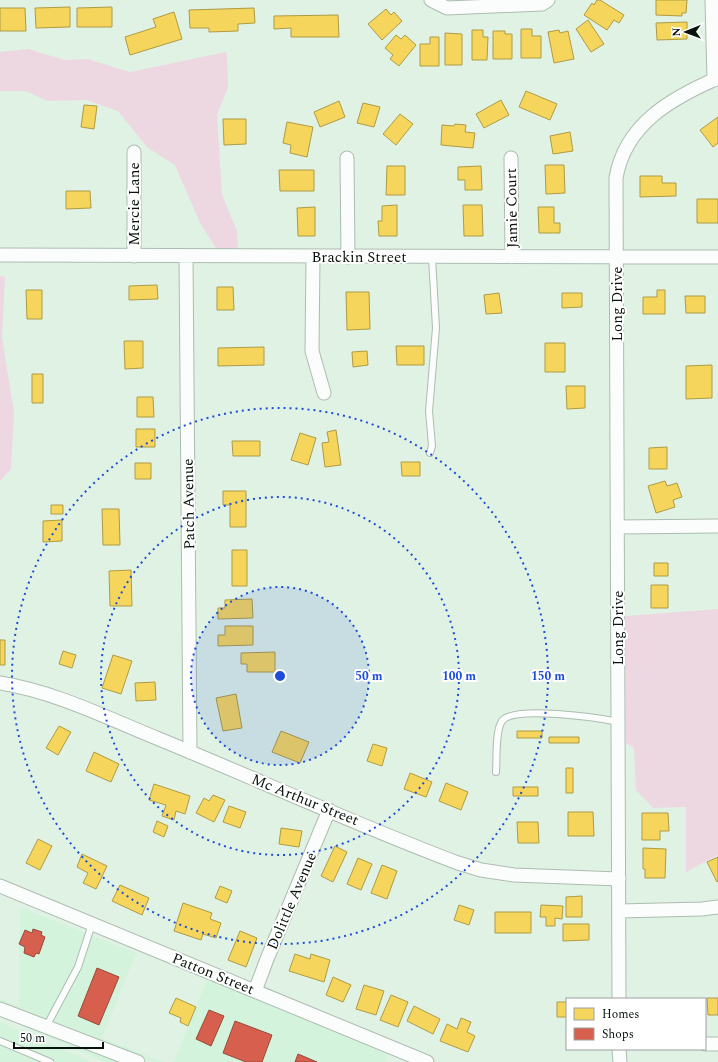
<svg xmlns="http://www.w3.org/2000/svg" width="718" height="1062" viewBox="0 0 718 1062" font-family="Spectral,serif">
<rect width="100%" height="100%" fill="#e0f2e4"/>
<!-- built -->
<path fill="#d4f3dc" d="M20,907l116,46 -34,85 62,24h-10l-154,-59v-4l19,7z
M207,979l181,74 -3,9h-211z
M0,1016l121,46h-16z
M0,1022l92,40h-92z"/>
<!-- green -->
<path fill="#edd8e1" d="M28,49l37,11 22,-1 43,13 96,-20 1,3 1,33 -11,26 2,33 3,48 15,36 1,20 -21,-1 -17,-27 -25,-58 -27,-17 -30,-37 -32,-11 -38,1 -23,-10h-25v-39z
M0,276l5,1 -3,60 12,76 -3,56 -11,12z
M718,609v246l-32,17v-65l-33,1 -17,-18 -2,-42 -8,-5 -1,-127z"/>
<!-- homes -->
<path fill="#f6d55c" stroke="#ae9b44" d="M597,0h3l24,15 -5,8 -5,-3 -7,10 -23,-15 8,-12 2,2z
M656,0h31l-1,13h-4v3l-26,-1z
M70,7v20l-34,1 -1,-20z
M112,7v20h-35v-19z
M0,8h25l1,23h-26z
M254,8l1,15 -17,1v7l-29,1v-4h-19l-1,-18z
M386,9l5,6 3,-3 8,9 -20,19 -14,-16z
M174,12l8,27 -52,16 -5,-18 31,-10 -3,-8z
M338,15l1,22h-48v-9l-17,1v-13z
M588,20l16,24 -13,8 -15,-23z
M687,22v17l-30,1 -1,-17z
M521,29h11v7h9v22h-20z
M472,30h11v7h5l-1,23h-15z
M559,30l1,3 8,-2 6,28 -20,4 -6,-31z
M493,31h12v3h7v25h-19z
M445,33l17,1v31h-17z
M396,35l5,4 4,-4 11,10 -17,21 -9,-7 3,-4 -8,-7z
M430,37h9v29h-19v-22h10z
M526,91l31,13 -7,16 -31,-13z
M501,100l8,15 -25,13 -8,-14z
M339,101l6,16 -25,10 -6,-15z
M363,103l17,4 -6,20 -17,-4z
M84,105l13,1 -3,23 -13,-2z
M400,114l13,10 -17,21 -13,-11z
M718,117v26l-5,4 -13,-17z
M223,119h23v25l-22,1z
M287,122l26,5 -6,30 -17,-4 1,-8 -8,-2z
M455,124l11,1 -1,7 10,1 -2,15 -32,-3 1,-20 12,1z
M570,132l3,19 -20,3 -3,-18z
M545,165h19l1,28 -19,1z
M387,166h18v29h-19z
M481,166l1,24h-17v-10h-7v-13z
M279,170h35v21h-34z
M640,176h22v7h14v13l-36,1z
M66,191h24l1,17 -25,1z
M697,199h21v24h-21z
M397,205v31h-18l-1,-15h4v-15z
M463,205h19l1,31h-19z
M315,207v29h-17l-1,-28z
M538,207h16v16h6v10h-21z
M157,285l1,14 -29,1v-14z
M217,287h16l1,23h-17z
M26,290h16v29h-15z
M657,290h8v24h-22v-17h14z
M346,292h23l1,37 -23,1z
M499,293l3,20 -16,1 -2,-19z
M562,293h20v14l-20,1z
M685,296h20v17h-19z
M124,341h19v27l-18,1z
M545,343h20v29h-20z
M396,346h28v19h-27z
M264,347v18l-46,1v-18z
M367,351l1,14 -15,2 -1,-15z
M712,365v33l-26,1v-33z
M32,374h11v29h-11z
M566,386h19v22l-18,1z
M137,397h16l1,20h-17z
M136,429h19v18h-19z
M336,430l5,35 -16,2 -3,-24 7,-1 -2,-10z
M300,433l16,5 -8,27 -17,-5z
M232,441h28v15h-27z
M667,447v22h-18v-21z
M401,462h19v14h-18z
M135,463h16v16h-16z
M665,481l2,5 10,-3 5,14 -9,3 2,7 -19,6 -8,-27z
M223,491h23v36h-16v-22h-7z
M51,505h12v9h-12z
M102,509h17l1,36h-17z
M62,520v21l-19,1v-21z
M232,550h15v36h-15z
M654,563h14v13h-14z
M131,570l1,36h-22l-1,-35z
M651,585h17v23h-17z
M252,599l1,19 -35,1v-11h7v-8z
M225,626h28v19l-35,1v-11h7z
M0,640h5v25h-5z
M63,651l13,4 -4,13 -13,-4z
M275,652v20h-28v-8h-6v-11z
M113,655l19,6 -11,33 -19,-6z
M155,682l1,18 -20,1 -1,-18z
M236,694l6,34 -19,3 -7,-33z
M59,726l12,6 -13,23 -12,-7z
M281,731l28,11 -9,21 -28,-11z
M517,731h25v7h-25z
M549,737h30v6h-30z
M373,744l14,4 -5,18 -15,-5z
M94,752l25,12 -8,18 -25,-11z
M566,768h7v25h-7z
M410,773l22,9 -6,15 -22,-8z
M446,783l22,9 -7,18 -22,-9z
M154,784l36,12 -5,18 -9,-3 -2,9 -12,-4 4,-11 -17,-5z
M513,787h25v9h-25z
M213,795l12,5 -11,22 -18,-9 8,-15 5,3z
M229,806l17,6 -6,16 -17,-6z
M568,812h25l1,24h-26z
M642,813h26l1,18h-9v9h-18z
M157,821l11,5 -4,11 -11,-5z
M517,822h21l1,21h-21z
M281,828l21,3 -3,16 -20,-3z
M38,839l14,7 -12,24 -14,-7z
M335,846l12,6 -14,30 -12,-6z
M643,848l23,1 -1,29h-20v-9h-2z
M82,854l25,12 -11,23 -13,-6 5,-10 -11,-6z
M718,857v24l-1,1 -10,-20z
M358,858l14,6 -11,26 -14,-6z
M382,865l15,6 -10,28 -16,-6z
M120,885l29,13 -7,17 -30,-14z
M220,886l12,5 -5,12 -12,-5z
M582,896v21h-16v-20z
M183,903l29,10 -2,6 11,4 -5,15 -13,-4 -2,6 -27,-9z
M459,905l15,5 -5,15 -15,-5z
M541,905l22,1 -1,13 -7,-1v8h-9v-9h-6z
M495,912h36v21h-36z
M563,924h26v16l-26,1z
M240,931l17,7 -11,29 -18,-7z
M295,954l15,5 1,-5 19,6 -6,22 -35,-11z
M333,977l18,8 -8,17 -17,-7z
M364,985l20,6 -8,24 -20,-6z
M391,995l17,7 -10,25 -18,-7z
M176,998l20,9 -8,19 -8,-4 1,-4 -12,-5z
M707,998h11v17h-10z
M557,1002h10v15h-10z
M414,1006l26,13 -7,15 -26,-13z
M461,1018l10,4 -4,10 8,4 -7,16 -28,-11 7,-17 10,5z"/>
<!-- shops -->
<path fill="#d6604d" stroke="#984939" d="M33,929l9,3 -1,3 4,2 -6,17 -3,-1 -2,4 -10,-4 1,-6 -6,-3 6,-14 7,3z
M97,968l22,9 -20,48 -21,-9z
M209,1010l15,6 -13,30 -15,-7z
M235,1021l37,14 -10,27h-16l-23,-9z
M298,1054l19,8h-22z"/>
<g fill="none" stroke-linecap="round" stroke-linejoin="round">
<!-- lane casing -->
<g stroke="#adbcb1" stroke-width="8">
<path id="lane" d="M430,453l2,-7 -3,-35 7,-83 -4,-71
M496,772c1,-13 -1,-41 6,-51 11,-16 98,-3 117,1
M46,1027l32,-60 14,-43
M0,1041l50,21"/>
</g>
<!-- street casing -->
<g stroke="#adbcb1" stroke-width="15">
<path id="street" d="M431,0l16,8 95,-4 6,-4
M712,0l2,80
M347,158l1,99
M511,158l1,99
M0,255l718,2
M134,256v-104
M186,256l4,496
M313,257l-1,94 12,42
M618,527l100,-1
M0,683c56,9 107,35 159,56 100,41 198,86 299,124l23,7 33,5 105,4
M0,886l427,176
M619,911l83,-2 16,-2
M255,991l12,-32 62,-149
M619,999l-3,-821c9,-54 56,-80 102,-100
M0,1009l138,53
M705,1044h13
M619,1049l1,13"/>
</g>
<!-- lane -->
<use href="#lane" stroke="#fafdfb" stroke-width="6"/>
<!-- street -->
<use href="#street" stroke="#fafdfb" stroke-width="13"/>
</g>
<!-- distance rings -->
<circle cx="280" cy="676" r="89" fill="#1d4ed8" fill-opacity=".12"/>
<g fill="none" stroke="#1d4ed8" stroke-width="2" stroke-dasharray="2 4">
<circle cx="280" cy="676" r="89"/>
<circle cx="280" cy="676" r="179"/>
<circle cx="280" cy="676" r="268"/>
</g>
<g text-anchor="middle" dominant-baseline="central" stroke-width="4" stroke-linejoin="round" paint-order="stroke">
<!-- street labels -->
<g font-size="15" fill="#07130b" stroke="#fff">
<text transform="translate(134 204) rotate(-90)">Mercie Lane</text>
<text transform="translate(512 208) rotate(-91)">Jamie Court</text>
<text x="359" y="257">Brackin Street</text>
<text transform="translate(617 304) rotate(-90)">Long Drive</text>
<text transform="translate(189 504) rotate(-91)">Patch Avenue</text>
<text transform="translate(618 628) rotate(-90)">Long Drive</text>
<text transform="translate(305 800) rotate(22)">Mc Arthur Street</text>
<text transform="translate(292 901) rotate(-67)">Dolittle Avenue</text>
<text transform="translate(213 974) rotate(22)">Patton Street</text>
</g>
</g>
<circle cx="280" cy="676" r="6" fill="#1d4ed8" stroke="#fff" stroke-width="2"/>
<g font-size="12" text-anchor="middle" font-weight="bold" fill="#1d4ed8" stroke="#fff" stroke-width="4" stroke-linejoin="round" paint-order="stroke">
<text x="369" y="680">50 m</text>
<text x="459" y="680">100 m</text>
<text x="548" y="680">150 m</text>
</g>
<!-- legend -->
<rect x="566" y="998" width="140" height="52" fill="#ffffff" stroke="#9ca19d"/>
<rect x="574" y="1008" width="20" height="12" fill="#f6d55c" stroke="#9ca19d"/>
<text x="602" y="1018" font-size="12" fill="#07130b">Homes</text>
<rect x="574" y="1028" width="20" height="12" fill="#d6604d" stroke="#9ca19d"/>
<text x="602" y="1038" font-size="12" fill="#07130b">Shops</text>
<!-- north arrow -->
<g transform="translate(686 32) rotate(269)" stroke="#ffffff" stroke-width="3" paint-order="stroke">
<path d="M0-3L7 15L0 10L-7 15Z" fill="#07130b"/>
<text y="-6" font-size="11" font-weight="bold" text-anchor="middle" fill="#07130b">N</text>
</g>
<!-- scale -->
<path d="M14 1042v6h89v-6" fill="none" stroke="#07130b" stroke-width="2"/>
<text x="20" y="1042" font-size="12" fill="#07130b" stroke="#ffffff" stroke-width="3" paint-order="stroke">50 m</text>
</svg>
